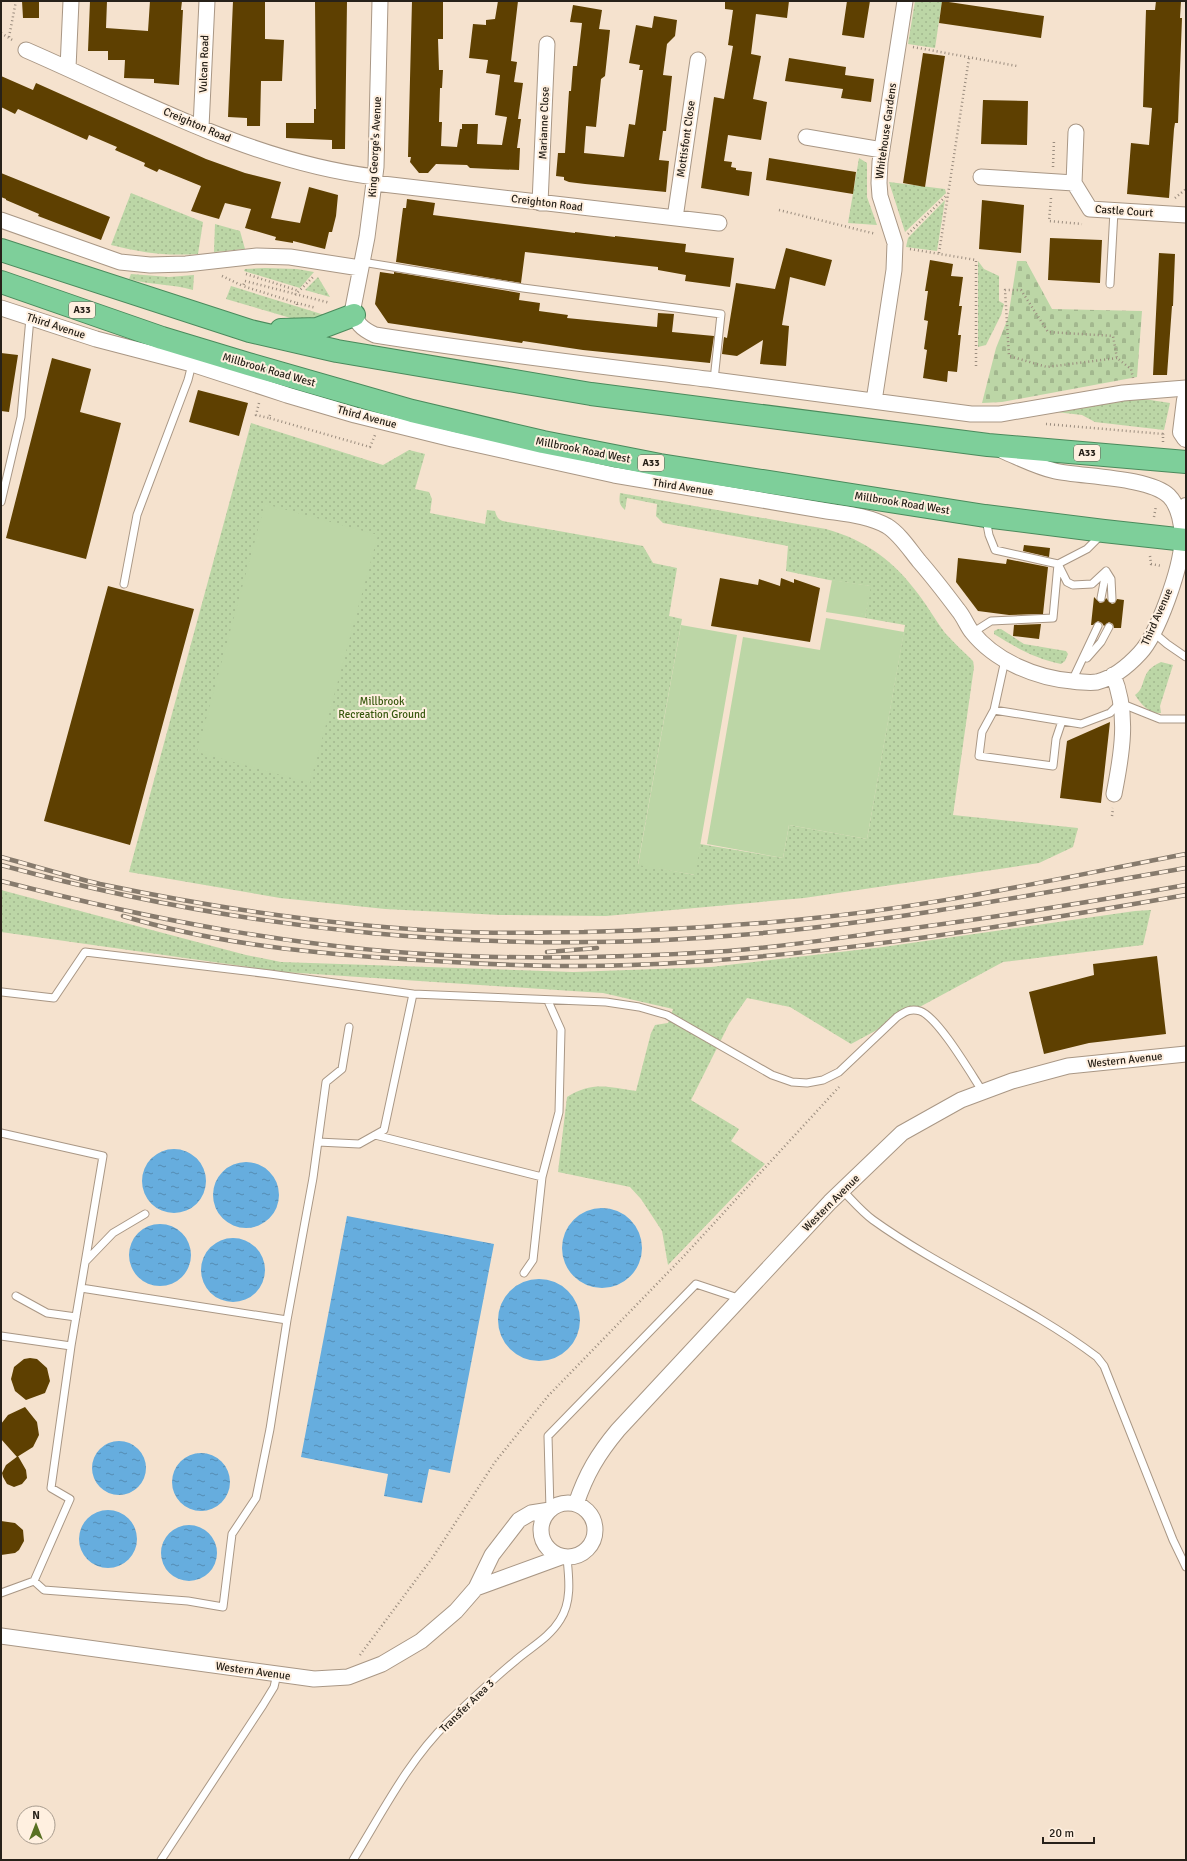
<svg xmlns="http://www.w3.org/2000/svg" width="1187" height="1861" viewBox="0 0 1187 1861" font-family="Signika,sans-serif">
<defs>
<pattern id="grass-dots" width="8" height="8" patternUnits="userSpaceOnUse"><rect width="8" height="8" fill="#bcd6a6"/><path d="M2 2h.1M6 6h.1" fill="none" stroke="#a2b78e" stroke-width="1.8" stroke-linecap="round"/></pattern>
<pattern id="cemetery-stones" width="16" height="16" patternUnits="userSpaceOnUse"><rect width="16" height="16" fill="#bcd6a6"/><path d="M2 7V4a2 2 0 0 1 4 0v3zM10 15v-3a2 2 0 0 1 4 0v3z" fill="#a2b78e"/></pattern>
<pattern id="water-ripples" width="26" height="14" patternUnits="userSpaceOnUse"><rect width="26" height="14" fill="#66adde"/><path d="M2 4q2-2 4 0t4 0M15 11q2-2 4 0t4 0" fill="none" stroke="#548cb3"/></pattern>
</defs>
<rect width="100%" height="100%" fill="#f5e2ce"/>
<!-- grass -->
<path fill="url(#grass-dots)" d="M915,1h27l-7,47 -27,-4z
M859,158l8,5v34l10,28 -29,-2z
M889,182l56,7 1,4 -41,39z
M131,193l72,29 -5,32c-34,2 -54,-1 -87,-9z
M945,200l-8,51 -31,-4 2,-9z
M215,224l25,7 5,18 -31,3z
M978,261l6,8 15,7v25l5,3 -3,11 -15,30 -8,2z
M265,268l32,1 17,3 -14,16 -56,-17 1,-2z
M131,274l38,3 25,-2 -1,15c-21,-6 -43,-5 -64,-11z
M318,277l12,20 -25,-7z
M231,286l100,31 -20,7 -85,-25z
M1131,397l39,6 -6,27 -69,-8 -13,-7 -26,-3 2,-2z
M251,423l132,42 26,-15 16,4 -10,35 14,3 3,7 -2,14 55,11 2,-14 8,1c2,8 5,10 13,11l135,24 10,17 24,5 -8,48 13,3 -44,245 56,11 6,-31 83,14 6,-33 78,14 38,-214 -40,-7 5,-32 -41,-6 -43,-9 2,-25 -125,-23 -7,-7 1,-12 -30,-6 -2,12c-6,-5 -6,-9 -5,-17l206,36c40,11 69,33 93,66 9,12 17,26 26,38 9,10 19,19 28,28l1,6 -21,148 125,13 -5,19 -34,16 -235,35 -198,18 -106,-1 -115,-6 -105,-11 -151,-26z
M998,629h3l23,15 42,7 2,3 -3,7 -4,3c-27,-6 -44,-16 -67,-30v-3z
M1161,662l12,3 -13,41 1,7c-12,1 -20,-9 -26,-18 13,-9 3,-23 26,-33z
M1,890l245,65 35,7 292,10 138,-5 172,-20 252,-36 16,-1 -8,35 -140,17 -152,82 -61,-37 -43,-9 -18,26 -38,76 48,29 -8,12 34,23 -97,101 -6,-34 -21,-32 -11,-12 -72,-15 9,-75c25,-16 42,-10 69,-6l15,-58 4,-8 13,-2 5,-14 -70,-16 -319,-21 -283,-40z"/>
<!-- cemetery -->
<path fill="url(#cemetery-stones)" d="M1017,261h9l26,48 90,2 -5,66 -135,25 -20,1 14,-55 12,-30z"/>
<!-- pitch -->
<path fill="#bcd6a6" d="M265,504l113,31 -68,248 -113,-31z
M832,580l39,6 -6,32 -39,-6z
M826,618l78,14 -37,207 -78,-14 -6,33 -76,-14 36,-207 77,13z
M681,625l56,10 -42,240 -57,-10z"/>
<!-- water -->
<path fill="url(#water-ripples)" d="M142 1181a32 32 0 1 1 64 0a32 32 0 1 1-64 0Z
M213 1195a33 33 0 1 1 66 0a33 33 0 1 1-66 0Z
M562 1248a40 40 0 1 1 80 0a40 40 0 1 1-80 0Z
M347,1216l147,28 -44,229 -21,-4 -7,34 -38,-7 4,-22 -87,-17z
M129 1255a31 31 0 1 1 62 0a31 31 0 1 1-62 0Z
M201 1270a32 32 0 1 1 64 0a32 32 0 1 1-64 0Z
M498 1320a41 41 0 1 1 82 0a41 41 0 1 1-82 0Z
M92 1468a27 27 0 1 1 54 0a27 27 0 1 1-54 0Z
M172 1482a29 29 0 1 1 58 0a29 29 0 1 1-58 0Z
M79 1539a29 29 0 1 1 58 0a29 29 0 1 1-58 0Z
M161 1553a28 28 0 1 1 56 0a28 28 0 1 1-56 0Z"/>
<!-- building -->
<path fill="#5e4001" d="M22,1h17v17h-16z
M90,1h17l-1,27 42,3 2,-30h32l-1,9h2l-4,75 -25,-2v-4l-30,-1 1,-18h-17v-9h-20z
M233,1h32v38l19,1 -2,41h-21l-1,45h-13v-8l-19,-1z
M315,1h32l-2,148h-13v-9l-46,-2v-15h28v-14h2z
M412,1h31v38h-5l1,31h4l-1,18h-2l-1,34h3l-1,24 16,1 3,-18h2v-5h16l-1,20 25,1 5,-28 -12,-2 5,-40 -14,-2 2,-13 -19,-2 4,-34 13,1v-5l9,-1 3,-18h20l-7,60 6,1 -3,20 9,1 -5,36h3l-4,29h3l-1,22 -49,-2 -3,-3 -31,-1 -8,9h-9l-9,-11 1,-5h-3z
M725,1h64l-2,17 -31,-4 -5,40 10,2 -8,43 14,3 -6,38 -33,-5 -4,26 8,1 -1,5 5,1v2l16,2 -3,24 -48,-8 13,-91 10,2 9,-53 -5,-1 5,-35 -8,-1z
M847,1h23l-6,37 -22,-3z
M942,1l102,15 -3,22 -102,-15z
M1156,1h25l-1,17h2l-4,105h-3l-1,6 -5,69 -42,-4 4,-51 18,2 3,-37 -9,-1 3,-97h9z
M573,5l29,5 -3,19 11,1 -5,46 -4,3 -5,48 -10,-1 -2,27 40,4 5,-33 6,1 8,-55h-4l1,-5 -11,-2 7,-38 16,3 2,-12 23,4 -2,16 -8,8 -4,31 9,1 -6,55h-3l-4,29 10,1 -3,31 -81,-8 -16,-2 -5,-2v-3l-8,-1 2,-23h7l4,-62h2l2,-25h4l5,-43 -12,-1z
M923,53l22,3 -20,131 -22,-4z
M789,58l57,9 -1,8 29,4 -3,23 -30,-4 2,-9 -58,-8z
M1,76l32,14 3,-7 170,76 39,14 36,9 -10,36 29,5 9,-36 29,8 -2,21 -4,16h-3l-4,17 -32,-8v2l-18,-3 1,-3 -31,-9 6,-19 -26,-6 -6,16 -28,-8 10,-25 -42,-17 -2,3 -13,-6 1,-3 -30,-13 2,-3 -28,-12 -2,5 -69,-31 -3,5 -14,-7z
M983,100l45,1 -1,44 -46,-1z
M769,158l87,14 -3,22 -87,-14z
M1,173l109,44 -9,23 -63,-24 1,-2 -33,-14v-1l-5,-2z
M407,199l28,4 -2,12 142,18v-1l40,5v-1l71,8 -1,8 49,6 -4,29 -45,-6 1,-6 -28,-5v-3l-133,-15 -4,31 -125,-21 7,-54h3z
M982,200l42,5 -3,48 -42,-4z
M1050,238l52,2 -2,43 -52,-3z
M786,248l46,12 -7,26 -35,-9 -8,48 7,1 -3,40 -26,-2 3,-24 -26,16 -15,-2 2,-17 3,1 9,-55 39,6z
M1159,253l16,1 -2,52h-1l-5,69h-14z
M930,260l23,4 -2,12 12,1 -4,29h3l-4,29h3l-4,37 -9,-1 -1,11 -24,-4 4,-28 -3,-1 4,-28 -4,-1 4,-29h-3z
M380,272l14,2v-2l126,21 -1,7 21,3 -1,8 29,4 -1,3 90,9 1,-14 16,1 -2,18 42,4 -4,27 -127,-13 -60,-9 -1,2 -134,-20 -13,-19z
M1,353l17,2 -9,57 -8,-1z
M52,358l39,11 -11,43 41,11 -35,136 -80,-21z
M198,390l50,13 -9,33 -50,-14z
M1024,545l26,3 -1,9 -26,-6z
M958,558l48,6 1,-5 41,8 -5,47 -34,1 -31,-4 -22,-29z
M720,578l38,7 1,-6 21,7 1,-8 13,5v-4l26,9 -10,54 -99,-16z
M108,586l86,23 -64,236 -86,-24z
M1094,597l6,6 4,-1 2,-4 6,6 3,-1 2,-4 7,1 -3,28h-7l-1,-4 -4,-2 -5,4 -2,-3 -4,-2 -5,4h-2z
M1041,624l-2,15 -26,-3 1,-11z
M1110,722l-9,81 -41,-5 7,-57z
M1157,956l9,78 -77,9 -45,11 -15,-62 65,-17 -1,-11z
M30,1358l7,1 10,9 3,13 -5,12 -19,7 -11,-9 -4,-12 3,-12 10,-8z
M25,1407l12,15 2,13 -6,12 -16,10 -16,-18v-15l7,-9z
M18,1456l8,14 1,8 -5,6 -8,3 -7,-3 -4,-7 -1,-4 4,-8z
M1,1521l14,2 8,7 1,11 -5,9 -4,3 -14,2z"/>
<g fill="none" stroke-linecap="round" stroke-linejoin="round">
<!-- service casing -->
<g stroke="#a99785" stroke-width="9">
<path id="service" d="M362,262l161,26 198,26 -7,66
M1110,284l4,-73
M1,502l20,-85 9,-99
M986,519l3,16 6,15 63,14 29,-15 14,-14
M1058,564l9,18 6,3 19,-1 14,-13
M1106,571l5,8 1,20
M124,584l13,-69 51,-135 4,-16
M1101,598l5,-26
M1153,632l14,12 19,13
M972,633l19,-12 62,-3 5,-54
M1087,658l14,-16 8,-15
M1005,660l-11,50 87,14 29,-11 10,-10 40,16h26
M1072,681l26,-55
M994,710l-12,22 -3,24 74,10 3,-27 6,-18
M2,992l52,6 31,-46 185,22 143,20 -29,136 -25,14 -41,-2
M413,994l193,8 33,5 28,8 105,60 20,7 15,1 16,-3 16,-8 58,-55c8,-5 13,-9 23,-6 18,6 51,63 63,81
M1,1133l102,23 -32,190 -70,-10
M375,1135l167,42 17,-65 2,-82 -13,-29
M842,1190c10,10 20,22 31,30 71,51 154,84 224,137l7,9 69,174 13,27
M86,1261l27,-28 32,-19
M524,1273l9,-13 9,-83
M81,1288l206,32 26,-142 13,-96 16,-13 7,-42
M16,1296l31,17 29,4
M550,1510l-2,-74 148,-152 45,15
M34,1581l10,9 144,11 35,6 9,-73 24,-36 14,-69 17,-109
M1,1593l33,-12 36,-82 -19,-11 20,-142
M161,1860l102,-155 11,-18 3,-13
M353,1860c29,-47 55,-99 95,-138 22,-21 44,-42 67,-61 16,-14 34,-23 45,-41 12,-18 9,-42 7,-62"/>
</g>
<!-- minor casing -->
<g stroke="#a99785" stroke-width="17">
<path id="minor" d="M380,1l-4,166 -9,70 -14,71c2,15 9,21 22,27 113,18 226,31 339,45 86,11 171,23 257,34h29l123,-21 63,-5
M26,50c113,49 225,112 349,127
M68,68l3,-67
M201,127l6,-126
M806,137l76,13
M981,177l93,6 16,26 96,6
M374,183l345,40
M1074,183l2,-51
M540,203l7,-159
M675,218l23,-158
M1,220l119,42 30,3 36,-1 71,-8 33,1 70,11
M1,308l95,31 96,25 95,31 68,20 97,24 162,36 213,36c20,3 42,5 60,15 13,8 23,24 32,35 14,16 27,33 39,49 6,7 9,16 14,22 23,29 64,46 100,49 8,1 18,2 25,1 16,-4 32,-17 43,-29 18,-19 41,-85 42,-112 1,-14 -3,-35 -13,-45 -20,-19 -86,-19 -114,-25 -18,-4 -35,-13 -52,-20
M874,401l20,-131 1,-27 -15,-47 -1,-13 1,-21 25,-161
M1113,675c16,38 9,79 1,119
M541 1530a27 27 0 1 1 54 0a27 27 0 1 1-54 0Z
M576,1504c10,-30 22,-50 42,-74l212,-228 72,-69 59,-33 51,-19 56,-15 118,-12
M476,1588l85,-31
M1,1636l313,43 34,-2 34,-13 39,-23 35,-30 20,-23 16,-33 27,-35 12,-7 19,-3"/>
</g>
<!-- tertiary casing -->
<g stroke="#a99785" stroke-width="20">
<path id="tertiary" d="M1186,400l-4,32 4,6
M1182,539l4,-32"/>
</g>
<!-- trunk casing -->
<g stroke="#4b8a5c" stroke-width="24">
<path id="trunk" d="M1,250l249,81 87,20 254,43 397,51 198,17
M1,282l161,56 86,26 164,47 131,31 117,23 325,51 119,15 82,9
M281,330l36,-1 37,-14"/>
</g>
<!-- path -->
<path stroke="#9a8c7e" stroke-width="2.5" stroke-dasharray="1 3" stroke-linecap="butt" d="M1,33l13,8
M9,37l7,-36
M913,47l104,19
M1053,167l1,-27
M1051,198l-2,23 33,3
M1175,198l11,-9
M779,210l97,24
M908,234l39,-39
M910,249l66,11v106
M939,253l30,-195
M246,274l53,17
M222,276l21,10
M295,295l18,-18
M297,303l19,5
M297,305v-2l-54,-17 2,-5 85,22
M1117,358l-70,9 -38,-11 -4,-66h16l27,42 65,4 4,22 14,11 2,9
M259,403l-3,12 13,3
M270,415l-1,3 101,29 5,-12
M1046,424l117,10
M1163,442v-8l2,-2
M1154,517l2,-11
M1150,556l1,8 11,2
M1112,816l1,-8
M360,1655l73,-98 62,-95 53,-66 136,-140 155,-169"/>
<!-- service -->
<use href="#service" stroke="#fff" stroke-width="7"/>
<!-- minor -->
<use href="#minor" stroke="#fff" stroke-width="15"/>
<!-- tertiary -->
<use href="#tertiary" stroke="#fff" stroke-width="18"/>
<!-- trunk -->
<use href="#trunk" stroke="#7ecf9a" stroke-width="22"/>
<!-- rail casing -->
<g stroke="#877b6d" stroke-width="4.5">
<path id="rail" d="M1,857c33,9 66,19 99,27 119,25 242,43 364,48 40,2 80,0 120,0 80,-2 160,-6 240,-15 122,-13 242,-40 362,-63
M1,865c244,67 499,92 751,69 145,-13 290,-41 434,-66
M1,881c152,39 305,69 462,75 88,3 177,1 265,-5 52,-4 103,-12 155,-19 101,-13 202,-29 303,-47
M123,916c86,26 176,36 265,42 81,6 162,10 243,7 186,-7 372,-38 555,-70
M547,952l50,-4"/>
</g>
<!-- rail -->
<use href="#rail" stroke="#fff0e0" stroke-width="3" stroke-dasharray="9" stroke-linecap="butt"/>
</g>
<g text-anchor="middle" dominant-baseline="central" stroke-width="4" stroke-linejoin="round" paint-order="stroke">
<!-- shield labels -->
<g fill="#fff0e0" stroke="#685f55" stroke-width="1">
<rect x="69" y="302" width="26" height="16" rx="3"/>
<rect x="1074" y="445" width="26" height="16" rx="3"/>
<rect x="638" y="455" width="26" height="16" rx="3"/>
</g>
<g font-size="10" font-weight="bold" fill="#272119">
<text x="82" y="310">A33</text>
<text x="1087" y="453">A33</text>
<text x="651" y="463">A33</text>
</g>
<!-- street labels -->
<g font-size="11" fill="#272119" stroke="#fff0e0">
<text transform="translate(204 64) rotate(-88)">Vulcan Road</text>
<text transform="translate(544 123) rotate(-88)">Marianne Close</text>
<text transform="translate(197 125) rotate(23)">Creighton Road</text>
<text transform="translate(886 131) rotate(-82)">Whitehouse Gardens</text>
<text transform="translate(686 139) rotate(-82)">Mottisfont Close</text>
<text transform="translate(375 147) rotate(-87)">King George's Avenue</text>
<text transform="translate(547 203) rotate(7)">Creighton Road</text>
<text transform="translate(1124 211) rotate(4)">Castle Court</text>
<text transform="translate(56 326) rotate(18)">Third Avenue</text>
<text transform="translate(269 370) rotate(16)">Millbrook Road West</text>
<text transform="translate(367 417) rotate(15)">Third Avenue</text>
<text transform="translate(583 450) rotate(11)">Millbrook Road West</text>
<text transform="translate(683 487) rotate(9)">Third Avenue</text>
<text transform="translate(902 503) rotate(9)">Millbrook Road West</text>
<text transform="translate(1157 617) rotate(-66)">Third Avenue</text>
<text transform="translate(1125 1060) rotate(-6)">Western Avenue</text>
<text transform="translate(831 1203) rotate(-45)">Western Avenue</text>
<text transform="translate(253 1671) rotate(8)">Western Avenue</text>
<text transform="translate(467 1706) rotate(-44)">Transfer Area 3</text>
</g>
<!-- park labels -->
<g font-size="11" fill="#37570d" stroke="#fff0e0">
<text x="382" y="701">Millbrook<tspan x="382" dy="13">Recreation Ground</tspan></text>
</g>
</g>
<!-- border -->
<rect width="1187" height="1861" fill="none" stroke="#272119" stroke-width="4"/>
<!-- north arrow -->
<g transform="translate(36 1825)"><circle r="19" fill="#fff0e0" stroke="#a99d90"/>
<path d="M0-3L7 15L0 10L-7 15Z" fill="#597123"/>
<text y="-6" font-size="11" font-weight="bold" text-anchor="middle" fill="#272119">N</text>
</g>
<!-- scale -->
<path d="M1043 1837v6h51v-6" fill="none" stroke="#272119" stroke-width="2"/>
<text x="1049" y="1837" font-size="12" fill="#272119" stroke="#fff0e0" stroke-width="3" paint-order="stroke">20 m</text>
</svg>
